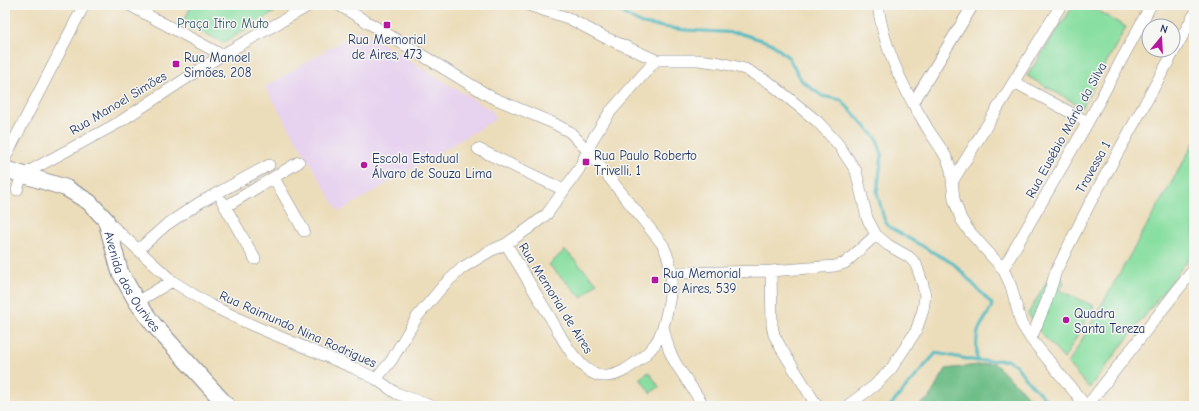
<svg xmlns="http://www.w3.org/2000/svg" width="1199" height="411" viewBox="0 0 1199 411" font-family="'Comic Neue',sans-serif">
<rect width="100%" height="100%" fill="#f6f6f2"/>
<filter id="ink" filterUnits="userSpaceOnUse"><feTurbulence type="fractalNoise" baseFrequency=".025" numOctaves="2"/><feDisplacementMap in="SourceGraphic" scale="8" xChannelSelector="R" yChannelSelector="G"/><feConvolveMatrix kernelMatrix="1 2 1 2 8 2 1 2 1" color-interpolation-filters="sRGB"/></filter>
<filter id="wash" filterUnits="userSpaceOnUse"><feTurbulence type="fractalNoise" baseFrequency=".012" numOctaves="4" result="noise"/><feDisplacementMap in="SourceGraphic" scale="16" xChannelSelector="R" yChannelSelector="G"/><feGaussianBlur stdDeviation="0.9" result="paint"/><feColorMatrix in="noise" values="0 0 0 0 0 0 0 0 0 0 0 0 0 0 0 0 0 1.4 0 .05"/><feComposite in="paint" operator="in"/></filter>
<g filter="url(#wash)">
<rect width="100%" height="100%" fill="#ecddba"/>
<!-- built -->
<path fill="#e7d2ef" d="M360,30l132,81 4,8 -157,93 -74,-125z"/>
<!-- green -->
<path fill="#89dfa1" stroke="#528780" d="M192,5h94l-59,36 -5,1 -39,-20z
M1074,5h13l39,22 -44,80 -55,-31z
M1194,143v109l-105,136 -21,-24z
M565,250l32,33 -15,15 -33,-33z
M1060,271l4,14 -5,5 35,16 -30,53 -23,-26 -13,-19 24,-41z
M649,372l10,15 -9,6 -10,-15z"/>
<!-- forest -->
<path fill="#6ebe87" stroke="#447672" d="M994,363l36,35 7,8h-119l11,-8 17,-29z"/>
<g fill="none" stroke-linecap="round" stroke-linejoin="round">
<!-- stream -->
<path stroke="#4bb9c2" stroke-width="3" d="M614,5l13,11 15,8 43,6 54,3 32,10 18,15 13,23 20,15 19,4 36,39 5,16 -5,37 7,27 5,8 65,37 38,40c-2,10 -9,16 -13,25 -4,9 -2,23 -2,32l31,-1 8,5 11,15 25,26
M890,406l46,-53 41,8"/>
</g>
</g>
<g filter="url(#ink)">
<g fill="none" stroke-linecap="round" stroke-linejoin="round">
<!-- minor casing -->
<g stroke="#84868c" stroke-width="12">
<path id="minor" d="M129,5l93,50
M339,5l152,92 62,26 17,9 18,19 75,94c4,9 7,17 8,26 2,17 -6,60 -16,73 -8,11 -19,19 -30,26 -10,6 -24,9 -34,2 -19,-12 -30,-36 -41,-55 -15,-24 -29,-49 -44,-73
M528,5l40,13 36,19 52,23h42l23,3 24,6 25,14 48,39 20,22 18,27 11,47 9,17 12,10 21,12 7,7 7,21 2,11 -2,14 -7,21 -25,38 -17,17 -27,20
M878,5c5,42 25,83 47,119 7,13 17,24 23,37l3,9 3,29 7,20 8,12 34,38 8,17 10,37 10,16 55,67
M1014,82l74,40
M913,103l60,-98
M478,149l86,41
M5,158l79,-153
M274,178l30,53
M952,182l109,-177
M17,190l5,-15 96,-52 104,-68 88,-50
M222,201l33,58
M225,207l74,-45
M107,221l65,60 38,24 44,21 100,42 22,11 20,14 35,13
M138,250l28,-25 33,-22 70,-38
M1003,269l85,-147 63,-117
M771,271l1,54 2,10 7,13 36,58
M671,273l100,-2 64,-5 10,-3 31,-28
M137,302l35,-21
M663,327l6,23 7,14 28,42
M1031,339l16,-39 9,-29 34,-68 104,-188
M376,379l15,-18 26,-44 26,-31 19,-18 28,-17 16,-7 23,-16 18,-14 32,-45 15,-32 16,-25 46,-52
M1087,406l107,-137"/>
</g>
<!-- secondary casing -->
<g stroke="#84868c" stroke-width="18">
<g id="secondary">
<path id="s1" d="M5,169l61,19 23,14 17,18 14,52 17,30 17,23 73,81"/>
</g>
</g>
<!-- minor -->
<use href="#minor" stroke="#fff" stroke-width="11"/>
<!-- secondary -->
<use href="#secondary" stroke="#fff" stroke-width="16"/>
</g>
</g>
<!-- markers -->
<g fill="#b5179e" stroke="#f6f6f2" stroke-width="1.5">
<rect x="383" y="21" width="8" height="8" rx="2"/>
<rect x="172" y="60" width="8" height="8" rx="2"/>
<rect x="582" y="158" width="8" height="8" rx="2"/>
<circle cx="364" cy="165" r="4"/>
<rect x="651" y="276" width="8" height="8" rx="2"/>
<circle cx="1066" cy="320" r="4"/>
</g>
<g text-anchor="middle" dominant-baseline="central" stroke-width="3" stroke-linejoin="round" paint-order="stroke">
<!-- park labels -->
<g font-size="13" fill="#365b6f" stroke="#f6f6f2">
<text x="223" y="23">Praça Itiro Muto</text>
</g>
<!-- poi labels -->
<g font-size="13" fill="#1b2f5e" stroke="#f6f6f2" text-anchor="start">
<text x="387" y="39" text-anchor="middle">Rua Memorial<tspan x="387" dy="15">de Aires, 473</tspan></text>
<text x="184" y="57">Rua Manoel<tspan x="184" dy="15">Simões, 208</tspan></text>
<text x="594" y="155">Rua Paulo Roberto<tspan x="594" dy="15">Trivelli, 1</tspan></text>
<text x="372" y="158">Escola Estadual<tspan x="372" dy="15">Álvaro de Souza Lima</tspan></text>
<text x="663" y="273">Rua Memorial<tspan x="663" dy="15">De Aires, 539</tspan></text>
<text x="1074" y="313">Quadra<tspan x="1074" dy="15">Santa Tereza</tspan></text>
</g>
<!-- street labels -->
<g font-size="13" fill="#1b2f5e" stroke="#f6f6f2">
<text transform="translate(118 103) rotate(-31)">Rua Manoel Simões</text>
<text transform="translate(1066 130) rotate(-61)">Rua Eusébio Mário da Silva</text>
<text transform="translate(1093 167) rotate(-61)">Travessa 1</text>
<text stroke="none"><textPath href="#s1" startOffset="183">Avenida dos Ourives</textPath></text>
<text transform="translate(556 298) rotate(58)">Rua Memorial de Aires</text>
<text transform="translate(298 329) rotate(24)">Rua Raimundo Nina Rodrigues</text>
</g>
</g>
<!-- margin -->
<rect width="1199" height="411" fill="none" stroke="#f6f6f2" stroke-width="20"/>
<!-- north arrow -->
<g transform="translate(1161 38) rotate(18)"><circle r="19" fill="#f6f6f2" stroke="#9ea6b7"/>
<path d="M0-3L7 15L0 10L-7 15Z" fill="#b5179e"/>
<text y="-6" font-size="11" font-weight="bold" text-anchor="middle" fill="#1b2f5e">N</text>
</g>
</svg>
